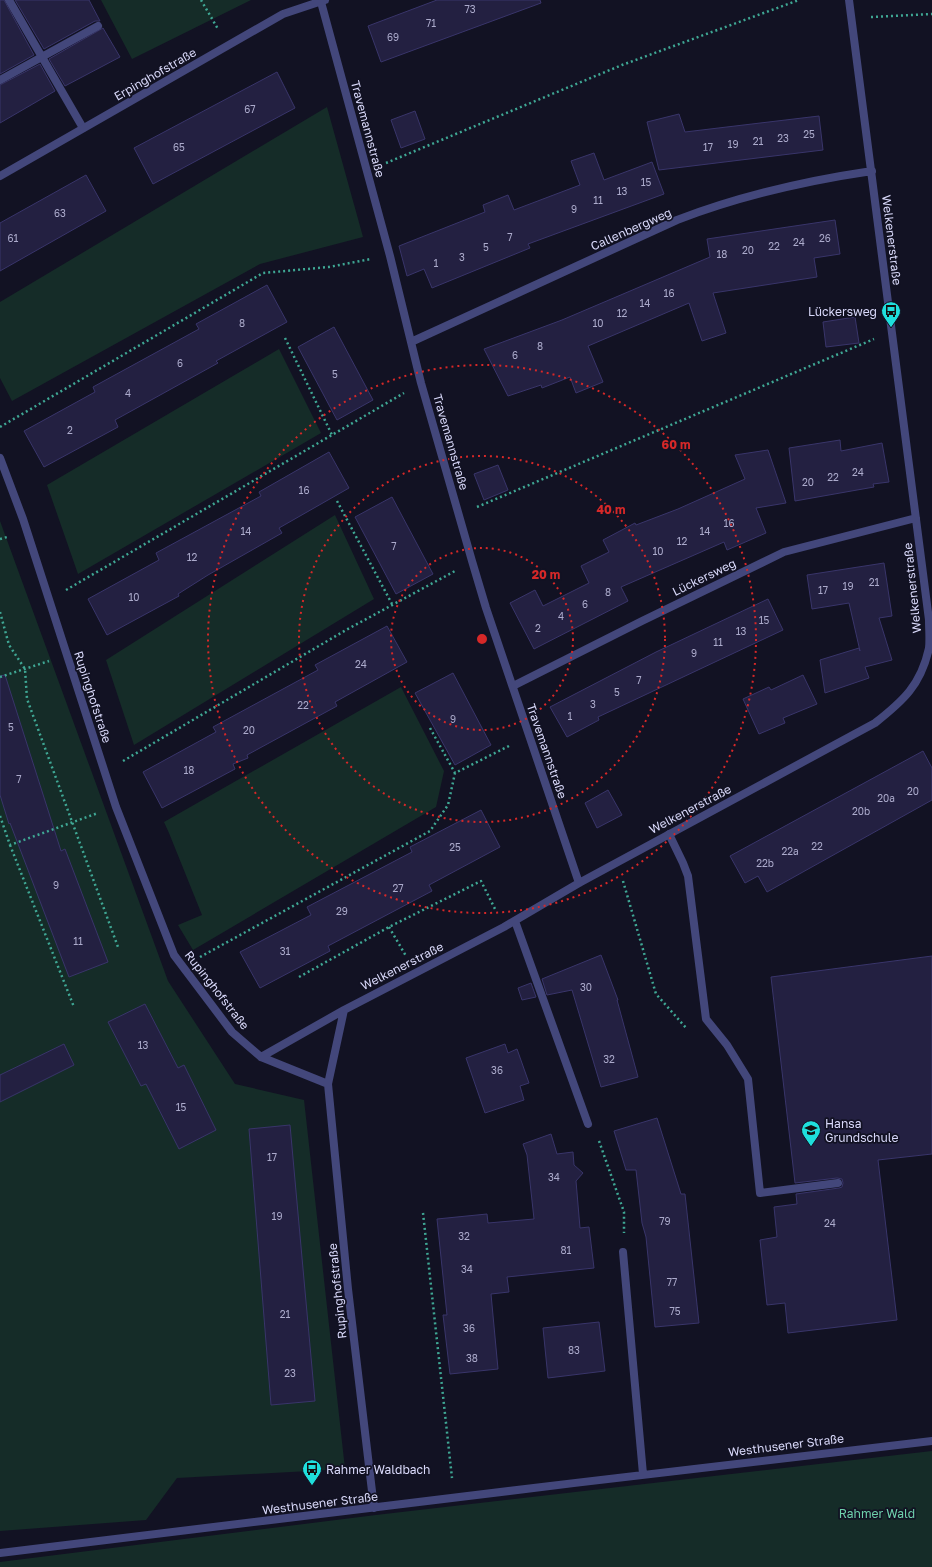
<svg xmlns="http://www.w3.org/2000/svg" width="932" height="1567" viewBox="0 0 932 1567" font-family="'Golos Text',sans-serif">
<rect width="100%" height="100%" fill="#121223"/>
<!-- green -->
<path fill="#152c28" d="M101,0h150l-119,59z
M327,107l36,130 -103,27 -248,137 -12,-23v-76z
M279,349l42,84 -243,141 -31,-89z
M335,515l39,84 -240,146 -28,-85z
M0,521l168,460 67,103 69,16 41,369 -168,9 -31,42 -146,11z
M401,687l43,84 -8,36 -243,143 -15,-25 24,-10 -33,-82 -5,-11z
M932,1451v116h-932v-5l376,-47z"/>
<!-- building -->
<path fill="#232041" stroke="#39356a" d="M0,0h4l30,55 -34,19z
M15,0h74l11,21h-5l-51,28z
M437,0h103l1,3 -160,59 -13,-36z
M103,28l17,29 -55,29 -16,-27z
M40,64l15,27 -55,32v-38z
M277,72l18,36 -142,76 -19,-36z
M415,111l10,28 -24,9 -10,-28z
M679,114l6,18 134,-16 4,34 -164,20 -12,-48z
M594,153l10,27 48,-18 12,32 -136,50 2,4 -98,40 -8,-19 -17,7 -8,-30 86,-34 -2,-7 25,-10 6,15 66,-25 -9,-24z
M86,175l20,36 -106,60v-48z
M835,220l5,34 -26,4 3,19 -104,16 13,40 -24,8 -13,-38 -101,43 15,36 -27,11 -6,-16 -28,11 -1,-3 -33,11 -24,-47 78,-29 148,-63 -3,-18z
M267,285l20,37 -71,39 2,2 -103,57 3,7 -74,40 -20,-36 71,-39 -2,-5 106,-58 -3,-5z
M855,317l4,26 -33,4 -3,-25z
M334,327l39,73 -36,20 -39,-73z
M840,440l1,11 41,-8 7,39 -16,2 1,3 -79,14 -6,-53z
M768,450l18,53 -30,5 10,25 -39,17 -3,-8 -103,45 7,14 -94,48 -24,-46 25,-13 8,16 46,-23 -8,-17 28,-14 -6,-12 32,-17 1,2 42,-16 67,-30 -10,-24z
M329,452l20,36 -70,40 3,5 -74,42 -30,19 1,2 -72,39 -19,-36 71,-39 -3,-7 105,-57 -2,-4z
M498,465l10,25 -24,10 -10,-26z
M392,497l41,77 -37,20 -41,-77z
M884,563l8,53 -13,2 13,42 -27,7 4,11 -44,15 -5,-33 39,-12 1,3 -11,-48 -37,6 -5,-34z
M768,599l15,31 -185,87 1,3 -32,17 -17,-30 106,-55z
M387,626l20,36 -72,40 2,4 -90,49 1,3 -15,6 2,5 -73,39 -19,-36 73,-40 -3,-5 105,-57 -3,-5z
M453,673l38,72 -36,20 -40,-72z
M5,675l56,176 4,-2 43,113 -39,15 -59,-154 -1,1 -9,-29v-119z
M803,675l14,29 -34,14 2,5 -26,11 -16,-35 26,-12 2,3z
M923,751l9,17v32l-165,92 -9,-16 -13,7 -15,-27z
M608,790l14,25 -25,13 -12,-25z
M481,810l19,37 -71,38 3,6 -104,55 2,5 -70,37 -20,-36 71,-37 -4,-8 105,-55 -2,-5z
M601,955l17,45h-1l21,77 -37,10 -29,-97 -25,5 -5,-16z
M932,956v198l-54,6 19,160 -109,13 -3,-30 -18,2 -7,-65 17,-3 -3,-30 23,-3 -1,-10 43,-6 3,-1 1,-4 -1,-4 -5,-1 -42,5 -24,-206z
M531,983l5,14 -14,3 -4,-12z
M145,1004l33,64 6,-3 32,65 -37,19 -33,-65 -5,2 -33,-64z
M64,1044l10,21 -74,37v-27z
M505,1044l3,9 9,-4 12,34 -9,3 4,14 -39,13 -19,-55z
M657,1118l24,76h4l14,129 -44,4 -9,-90 -4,-14 -6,-53h-10l-12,-39z
M290,1125l25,276 -44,4 -22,-276z
M551,1134l6,20 16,-2 1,13 9,8 -7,8 4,47 9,-1 5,41 -87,9 2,15 -18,2 7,75 -48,5 -7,-59h4l-10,-96 50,-5 1,9 46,-4 -7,-64 -4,-11z
M599,1322l6,49 -57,7 -5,-50z"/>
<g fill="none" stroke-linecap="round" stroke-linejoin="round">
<!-- path -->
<path stroke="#3fa794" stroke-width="2.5" stroke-dasharray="2 3" stroke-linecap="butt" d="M201,0l17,29
M871,17l61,-3
M386,163l236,-98 177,-65
M285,338l47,97
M0,427l263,-154 66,-6 42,-8
M337,501l55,103
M477,507l397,-168
M0,539l7,-2
M66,590l338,-197
M0,612l9,33 16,24 2,30 91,248
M0,677l49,-16
M430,728l25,45
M123,761l223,-131 109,-59
M0,816l10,29 88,-32
M10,845l64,162
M623,881l33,113 31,35
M389,927l17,29
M200,957l230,-126 18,-26 7,-32 56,-28
M299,977l90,-50 92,-46 14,28
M599,1141l25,71v21
M423,1213l29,265"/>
<!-- service -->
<path stroke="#43477b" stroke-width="8" d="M9,0l74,128
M0,80l98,-54
M669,834l14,29 5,13 18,143 21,26 21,34 12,114 78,-10"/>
<!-- minor -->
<path stroke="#43477b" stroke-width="8" d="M321,2l69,254 31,127 51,178 14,47 93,275
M0,176l283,-162 42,-14
M411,342l266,-122c65,-25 127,-39 195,-49
M0,458l23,61 93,288 58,148 58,77 29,25 67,27
M513,686l129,-65 142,-69 132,-34
M515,921l73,203
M261,1057l83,-47
M623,1252l20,222
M374,1508l-26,-219 -20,-205 16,-74 160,-83 75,-44 296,-160c28,-22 46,-38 54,-75 1,-9 0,-19 0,-28l-80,-620
M0,1553c311,-37 621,-77 932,-112"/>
</g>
<!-- distance rings -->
<g fill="none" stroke="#d62828" stroke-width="2" stroke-dasharray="2 4">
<circle cx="482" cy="639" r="91"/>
<circle cx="482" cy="639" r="183"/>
<circle cx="482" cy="639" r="274"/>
</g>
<!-- icons -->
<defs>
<g id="bus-pin" transform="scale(1)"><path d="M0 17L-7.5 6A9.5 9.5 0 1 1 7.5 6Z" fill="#1fdfdc" stroke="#121223"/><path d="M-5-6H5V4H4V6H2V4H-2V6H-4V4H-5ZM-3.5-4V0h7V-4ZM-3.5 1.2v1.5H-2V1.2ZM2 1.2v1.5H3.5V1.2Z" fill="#111"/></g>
<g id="school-pin" transform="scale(1)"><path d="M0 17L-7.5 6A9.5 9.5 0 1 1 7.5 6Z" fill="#1fdfdc" stroke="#121223"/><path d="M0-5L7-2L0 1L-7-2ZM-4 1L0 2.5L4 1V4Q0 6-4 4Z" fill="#111"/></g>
</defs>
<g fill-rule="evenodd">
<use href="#bus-pin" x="891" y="311"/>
<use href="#school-pin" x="811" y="1130"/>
<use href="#bus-pin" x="312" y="1469"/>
</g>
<g text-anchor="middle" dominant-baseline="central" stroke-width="3.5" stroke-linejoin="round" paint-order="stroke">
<!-- number labels -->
<g font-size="10" fill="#acabcc">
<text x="470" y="9">73</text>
<text x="431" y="23">71</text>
<text x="393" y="37">69</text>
<text x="250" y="109">67</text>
<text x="809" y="134">25</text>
<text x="783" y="138">23</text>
<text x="758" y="141">21</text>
<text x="733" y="144">19</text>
<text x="179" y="147">65</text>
<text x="708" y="147">17</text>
<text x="646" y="182">15</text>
<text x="622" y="191">13</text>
<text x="598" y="200">11</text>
<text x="574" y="209">9</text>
<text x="60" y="213">63</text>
<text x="510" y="237">7</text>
<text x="13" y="238">61</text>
<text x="825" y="238">26</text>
<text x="799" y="242">24</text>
<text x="774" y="246">22</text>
<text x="486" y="247">5</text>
<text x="748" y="250">20</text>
<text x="722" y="254">18</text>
<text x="462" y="257">3</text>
<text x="436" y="263">1</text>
<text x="669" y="293">16</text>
<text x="645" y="303">14</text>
<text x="622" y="313">12</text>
<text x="242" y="323">8</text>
<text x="598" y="323">10</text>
<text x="540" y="346">8</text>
<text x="515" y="355">6</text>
<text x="180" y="363">6</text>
<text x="335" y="374">5</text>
<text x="128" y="393">4</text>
<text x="70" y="430">2</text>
<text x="858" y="472">24</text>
<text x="833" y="477">22</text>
<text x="808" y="482">20</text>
<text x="304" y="490">16</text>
<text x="729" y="523">16</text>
<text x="246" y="531">14</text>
<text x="705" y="531">14</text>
<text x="682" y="541">12</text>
<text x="394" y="546">7</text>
<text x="658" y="551">10</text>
<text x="192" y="557">12</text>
<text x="874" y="582">21</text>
<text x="848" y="586">19</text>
<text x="823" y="590">17</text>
<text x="608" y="592">8</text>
<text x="134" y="597">10</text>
<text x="585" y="604">6</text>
<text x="561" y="616">4</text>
<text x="764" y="620">15</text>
<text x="538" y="628">2</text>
<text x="741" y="631">13</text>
<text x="718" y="642">11</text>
<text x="694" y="653">9</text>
<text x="361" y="664">24</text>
<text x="639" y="680">7</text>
<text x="617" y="692">5</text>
<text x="593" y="704">3</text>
<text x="303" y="705">22</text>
<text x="570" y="716">1</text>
<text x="453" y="719">9</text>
<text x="11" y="727">5</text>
<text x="249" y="730">20</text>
<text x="189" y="770">18</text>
<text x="19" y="779">7</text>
<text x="913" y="791">20</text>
<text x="886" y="798">20a</text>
<text x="861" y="811">20b</text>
<text x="817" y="846">22</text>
<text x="455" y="847">25</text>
<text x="790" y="851">22a</text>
<text x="765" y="863">22b</text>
<text x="56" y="885">9</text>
<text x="398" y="888">27</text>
<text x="342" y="911">29</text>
<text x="78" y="941">11</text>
<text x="285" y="951">31</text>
<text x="586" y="987">30</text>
<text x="143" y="1045">13</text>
<text x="609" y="1059">32</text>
<text x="497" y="1070">36</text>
<text x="181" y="1107">15</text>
<text x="272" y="1157">17</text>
<text x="554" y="1177">34</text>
<text x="277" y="1216">19</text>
<text x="665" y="1221">79</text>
<text x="830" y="1223">24</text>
<text x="464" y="1236">32</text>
<text x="566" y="1250">81</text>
<text x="467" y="1269">34</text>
<text x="672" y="1282">77</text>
<text x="675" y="1311">75</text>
<text x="285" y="1314">21</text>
<text x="469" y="1328">36</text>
<text x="574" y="1350">83</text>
<text x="472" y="1358">38</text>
<text x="290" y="1373">23</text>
</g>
<!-- street labels -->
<g font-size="12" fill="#d9d9fa" stroke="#121223">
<text transform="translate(155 74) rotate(-30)">Erpinghofstraße</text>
<text transform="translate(368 129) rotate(75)">Travemannstraße</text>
<text transform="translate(631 229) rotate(-24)">Callenbergweg</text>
<text transform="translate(892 240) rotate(83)">Welkenerstraße</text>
<text transform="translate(451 442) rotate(74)">Travemannstraße</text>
<text transform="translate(704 577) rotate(-26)">Lückersweg</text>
<text transform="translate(912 588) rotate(-96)">Welkenerstraße</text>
<text transform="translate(93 697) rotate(72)">Rupinghofstraße</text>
<text transform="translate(547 751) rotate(71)">Travemannstraße</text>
<text transform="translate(690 809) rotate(-28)">Welkenerstraße</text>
<text transform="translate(402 966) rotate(-27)">Welkenerstraße</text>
<text transform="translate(217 990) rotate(52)">Rupinghofstraße</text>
<text transform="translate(337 1291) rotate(-96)">Rupinghofstraße</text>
<text transform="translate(786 1445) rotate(-7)">Westhusener Straße</text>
<text transform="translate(320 1503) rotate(-7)">Westhusener Straße</text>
</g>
<!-- poi labels -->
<g font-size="12" fill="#d9d9fa" stroke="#121223" text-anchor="start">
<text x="877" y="311" text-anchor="end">Lückersweg</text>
<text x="825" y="1123">Hansa<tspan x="825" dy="14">Grundschule</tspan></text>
<text x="326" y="1469">Rahmer Waldbach</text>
</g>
<!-- park labels -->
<g font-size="12" fill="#6ed0ac" stroke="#121223">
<text x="877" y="1513">Rahmer Wald</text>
</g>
</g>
<circle cx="482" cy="639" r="6" fill="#d62828" stroke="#121223" stroke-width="2"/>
<g font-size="12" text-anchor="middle" font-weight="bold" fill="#d62828" stroke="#121223" stroke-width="3.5" stroke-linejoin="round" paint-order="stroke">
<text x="676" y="449">60 m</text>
<text x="611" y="514">40 m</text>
<text x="546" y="579">20 m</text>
</g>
</svg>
